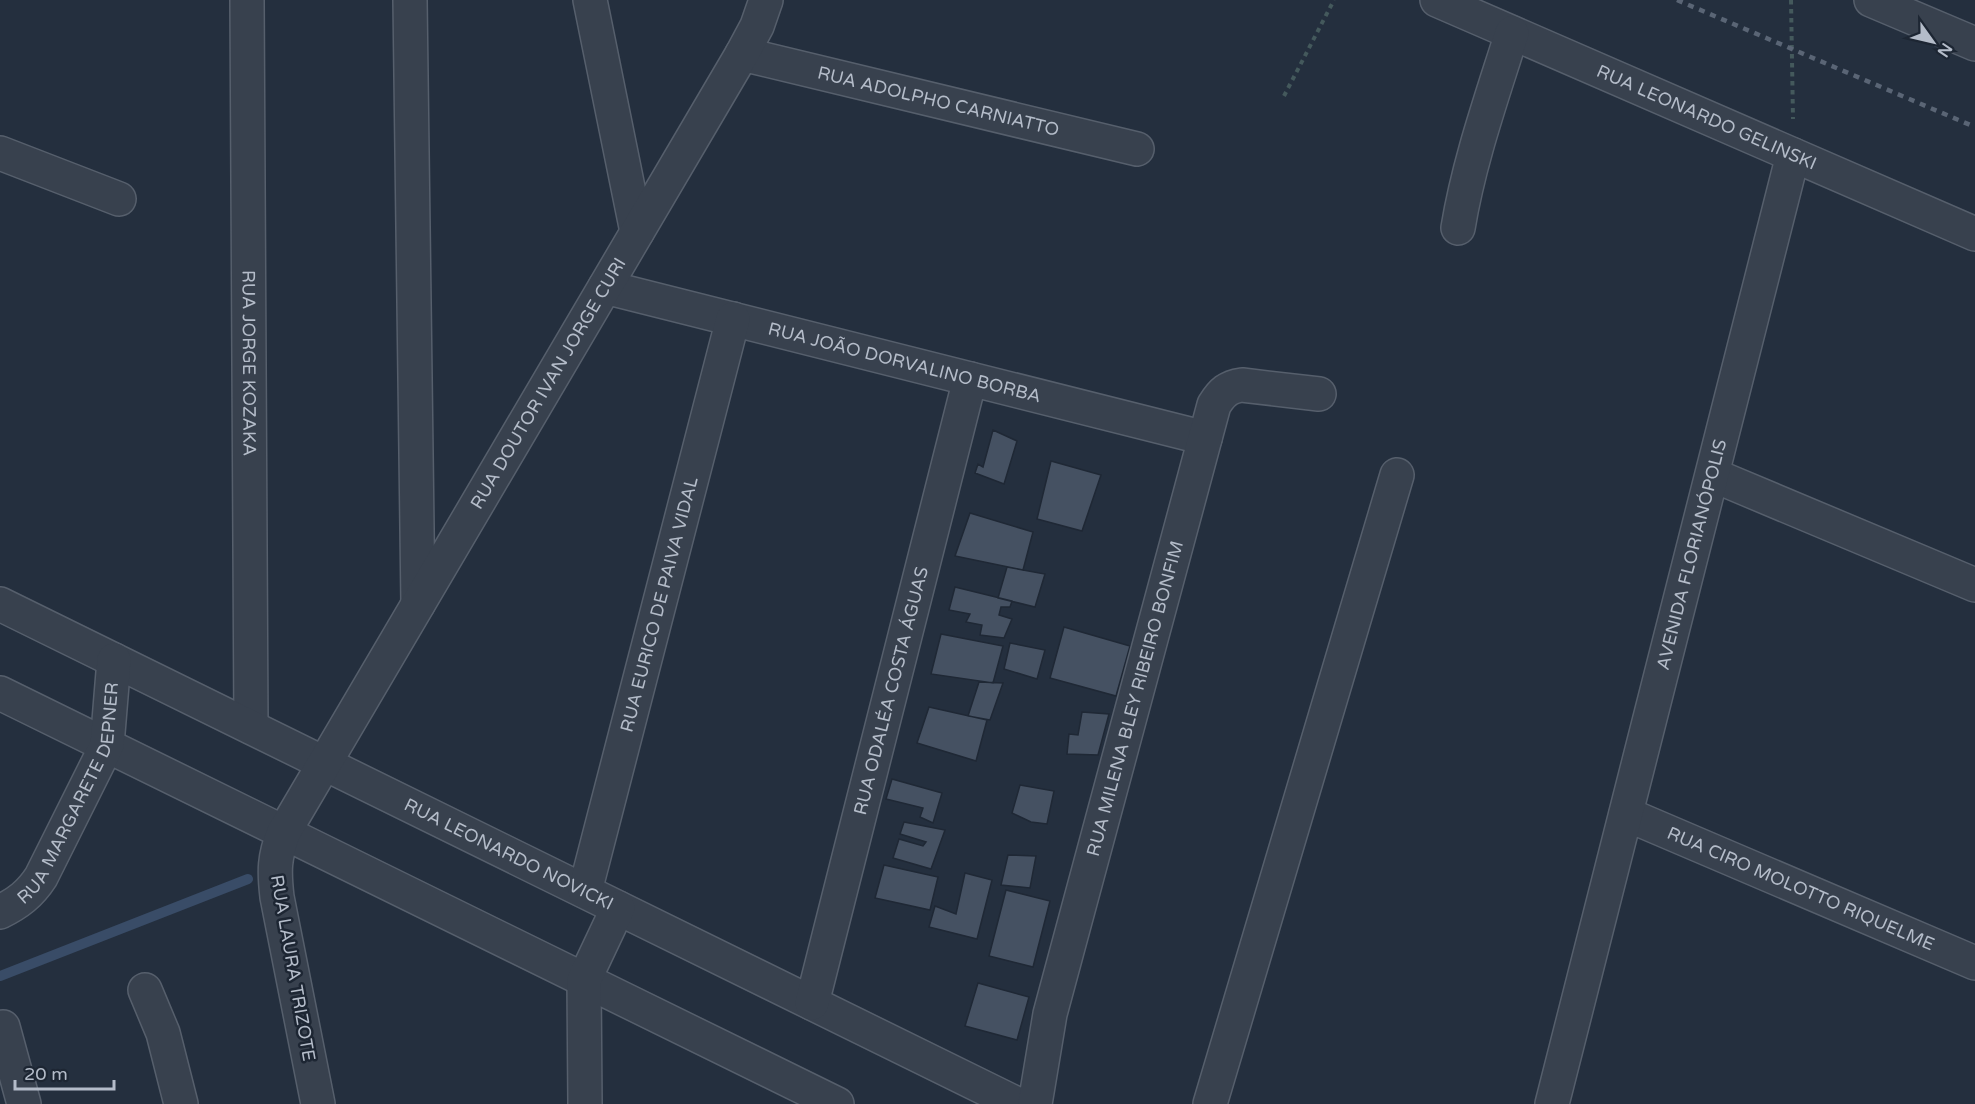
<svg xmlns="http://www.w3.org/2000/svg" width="1975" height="1104" viewBox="0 0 1975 1104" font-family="'Varela Round',sans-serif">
<rect width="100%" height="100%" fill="#242f3e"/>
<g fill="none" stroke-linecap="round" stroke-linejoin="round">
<!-- stream -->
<path stroke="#394c67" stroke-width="10" d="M0,976l248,-97"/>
</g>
<!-- building -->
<path fill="#455162" stroke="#1f2835" stroke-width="1.5" d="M993,430l24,11 -13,43 -29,-11 3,-9 5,3z
M1051,461l50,14 -19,56 -45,-12z
M970,513l63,19 -10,38 -68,-14z
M1007,567l38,7 -10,33 -37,-9z
M955,587l57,14 -2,6h-9l-2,8 13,4 -8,19 -24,-3 2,-10 -16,-3 4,-8 -21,-4z
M1064,627l66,19 -14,50 -66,-18z
M941,634l62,12 -10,37 -62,-9z
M1010,643l35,7 -8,29 -33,-10z
M979,682l24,1 -13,37 -22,-4z
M929,707l58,13 -11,41 -59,-18z
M1082,712l27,2 -11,41 -31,-1 2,-20 9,1z
M892,779l50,14 -9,30 -13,-6 3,-9 -37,-9z
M1020,785l34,6 -7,33 -16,-2 -19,-9z
M904,822l41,8 -14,39 -38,-11 6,-19 24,7 3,-4 -26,-8z
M1008,855l28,1 -6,32 -29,-3z
M884,865l54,12 -8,33 -55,-12z
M965,873l27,7 -15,59 -48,-12 6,-21 21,8z
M1006,890l44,11 -17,66 -44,-11z
M978,983l51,14 -12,43 -52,-14z"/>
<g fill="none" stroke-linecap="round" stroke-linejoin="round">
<!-- minor casing -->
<g stroke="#565f6c" stroke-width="36">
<g id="minor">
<path id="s1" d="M247,0l4,727"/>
<path d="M410,0l8,604"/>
<path d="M590,0l47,232"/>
<path id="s2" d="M1437,0l538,234"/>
<path d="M1871,0l104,44"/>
<path id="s3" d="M742,54l395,95"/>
<path d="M0,153l119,46"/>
<path d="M1458,228c11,-67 34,-131 54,-195"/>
<path id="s4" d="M605,287l600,151"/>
<path d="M1713,475l262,110"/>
<path id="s5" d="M0,604l1017,500"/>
<path d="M0,693l837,411"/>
<path id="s6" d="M1626,814l349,149"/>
<path id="s7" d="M585,891l148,-572"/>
<path id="s8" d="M0,912c18,-9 30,-18 41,-35l66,-132 7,-85"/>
<path d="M145,990l18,43 18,71"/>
<path id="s9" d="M812,1003l158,-624"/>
<path d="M0,1029l3,-2 21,77"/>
<path id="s10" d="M318,1104l-41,-207c-3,-26 -3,-40 7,-65l458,-778 15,-28 9,-26"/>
<path d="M585,1104l-1,-124 34,-72"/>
<path id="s11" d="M1035,1104l15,-90 164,-609c8,-13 14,-18 28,-20l77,9"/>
<path d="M1210,1104l187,-629"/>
<path id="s12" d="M1552,1104l241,-949"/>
</g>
</g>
<!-- path -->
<path stroke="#44595c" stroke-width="4" stroke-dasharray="4.5 4.5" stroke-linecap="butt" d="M1791,0l2,119
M1284,96l50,-96"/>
<!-- minor -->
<use href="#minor" stroke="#38414e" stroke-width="33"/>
<!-- rail -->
<path stroke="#5a6575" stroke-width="4.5" stroke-dasharray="6 6" stroke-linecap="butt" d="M1677,0l298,127"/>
</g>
<g text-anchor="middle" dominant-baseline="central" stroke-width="5" stroke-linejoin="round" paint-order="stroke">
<!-- street labels -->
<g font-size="18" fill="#b4bcc9" stroke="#1d2633">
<text stroke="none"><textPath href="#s3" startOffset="202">RUA ADOLPHO CARNIATTO</textPath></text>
<text stroke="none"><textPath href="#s2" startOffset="294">RUA LEONARDO GELINSKI</textPath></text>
<text stroke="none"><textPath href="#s4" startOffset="309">RUA JOÃO DORVALINO BORBA</textPath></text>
<text stroke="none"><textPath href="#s1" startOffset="363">RUA JORGE KOZAKA</textPath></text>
<text stroke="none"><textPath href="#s10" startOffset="798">RUA DOUTOR IVAN JORGE CURI</textPath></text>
<text stroke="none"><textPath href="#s12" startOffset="567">AVENIDA FLORIANÓPOLIS</textPath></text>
<text stroke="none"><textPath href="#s7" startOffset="296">RUA EURICO DE PAIVA VIDAL</textPath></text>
<text stroke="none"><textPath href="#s9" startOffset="322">RUA ODALÉA COSTA ÁGUAS</textPath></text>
<text stroke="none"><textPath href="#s11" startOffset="418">RUA MILENA BLEY RIBEIRO BONFIM</textPath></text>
<text stroke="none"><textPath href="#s8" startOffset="144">RUA MARGARETE DEPNER</textPath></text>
<text stroke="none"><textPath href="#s5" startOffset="567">RUA LEONARDO NOVICKI</textPath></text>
<text stroke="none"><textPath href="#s6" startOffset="190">RUA CIRO MOLOTTO RIQUELME</textPath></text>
<text transform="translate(293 968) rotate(80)">RUA LAURA TRIZOTE</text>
</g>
</g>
<!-- north arrow -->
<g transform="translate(1933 42) rotate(124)" stroke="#1d2633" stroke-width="4.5" paint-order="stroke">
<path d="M0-4.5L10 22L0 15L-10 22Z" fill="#b4bcc9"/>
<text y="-9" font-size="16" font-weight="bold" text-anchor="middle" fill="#b4bcc9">N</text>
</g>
<!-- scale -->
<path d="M15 1080v9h99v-9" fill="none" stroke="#b4bcc9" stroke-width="3"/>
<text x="24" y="1080" font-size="18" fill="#b4bcc9" stroke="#1d2633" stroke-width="4.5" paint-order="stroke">20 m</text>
</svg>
